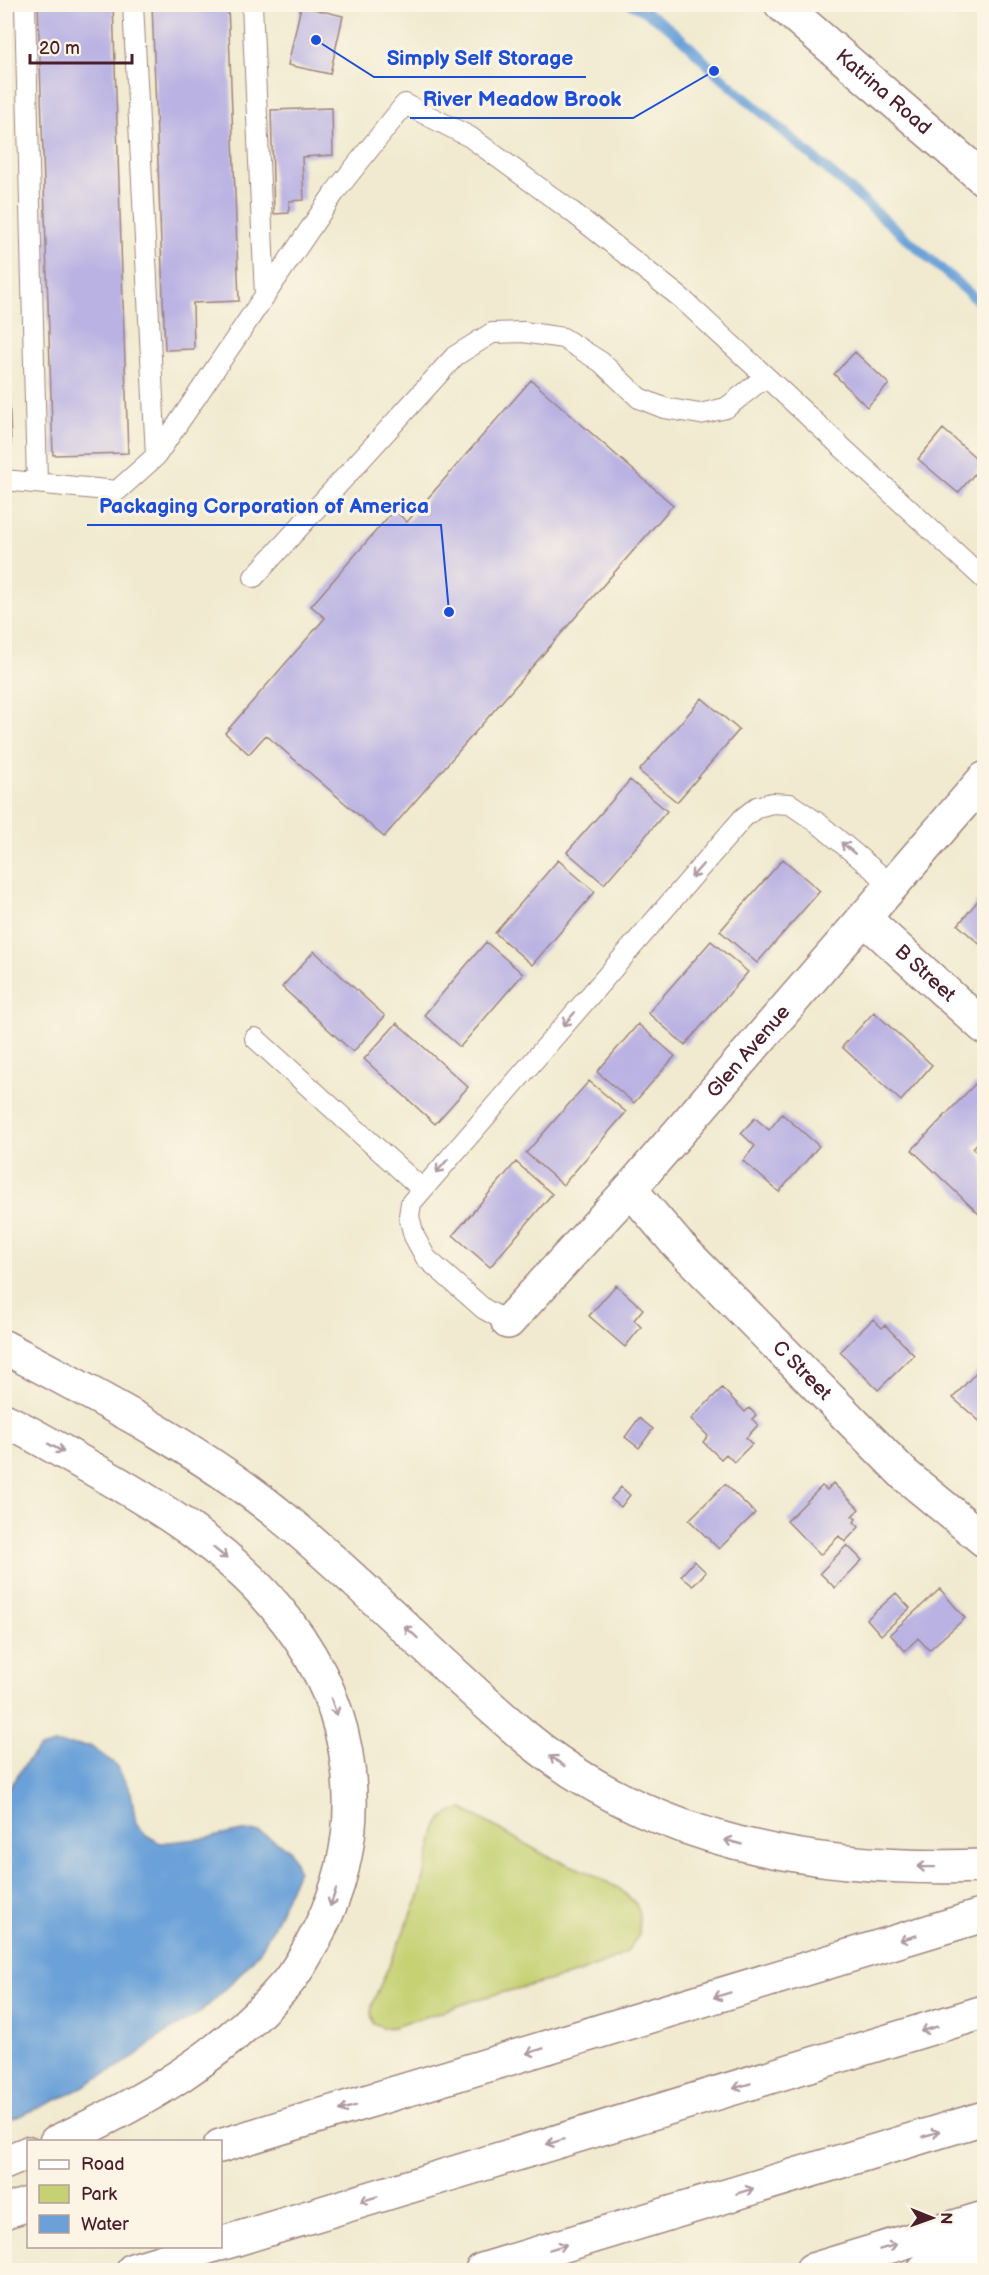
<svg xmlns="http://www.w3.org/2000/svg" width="989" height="2275" viewBox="0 0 989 2275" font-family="'Balsamiq Sans',sans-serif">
<rect width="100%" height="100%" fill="#fcf5e5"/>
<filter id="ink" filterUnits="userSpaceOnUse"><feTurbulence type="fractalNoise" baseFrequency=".0167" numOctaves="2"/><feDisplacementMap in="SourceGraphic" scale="12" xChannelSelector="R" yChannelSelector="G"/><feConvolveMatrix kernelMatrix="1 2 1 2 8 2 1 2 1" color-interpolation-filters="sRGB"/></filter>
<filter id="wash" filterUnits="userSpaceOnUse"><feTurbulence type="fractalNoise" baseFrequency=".008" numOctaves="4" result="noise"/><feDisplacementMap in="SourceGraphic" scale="24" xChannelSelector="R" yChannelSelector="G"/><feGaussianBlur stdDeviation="1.35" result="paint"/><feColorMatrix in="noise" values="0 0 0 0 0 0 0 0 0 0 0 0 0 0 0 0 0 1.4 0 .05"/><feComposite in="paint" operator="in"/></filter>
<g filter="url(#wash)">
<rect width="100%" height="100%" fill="#f1ead0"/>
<!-- green -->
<path fill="#c5d173" stroke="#88784f" stroke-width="1.5" d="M463,1809l84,47 43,17 30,16 16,15 4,11 -1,20 -12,16 -9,6 -39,16 -94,24 -91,30 -11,1 -10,-4 -2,-11 2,-11 47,-108 16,-67 7,-9 9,-7z"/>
<!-- water -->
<path fill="#6ba1d8" stroke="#5a6082" stroke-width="1.5" d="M55,1744l35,2 25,18 16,28 5,31 10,12 14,8 47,-5 36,-7 16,1 31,18 8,20 -24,56 -14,25 -28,32 -32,30 -37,21 -33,26 -62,35 -63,27v-329l23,-33 12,-12z"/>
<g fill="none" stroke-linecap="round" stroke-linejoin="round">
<!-- stream -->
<path stroke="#6ba1d8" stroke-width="10" d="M631,4c36,18 56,39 83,67l270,235"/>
</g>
<g id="blocks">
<!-- building -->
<path fill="#b9b2e3" d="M38,4h75l15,449 -75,2z
M152,4h76l11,297 -46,2 1,46 -29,1z
M301,6l42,10 -13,58 -42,-9z
M332,108l1,47 -31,2 2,43 -15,1v12l-15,1 -3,-104z
M4,307h2l5,137h-7z
M855,352l34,32 -22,23 -33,-33z
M531,380l142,125 -289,332 -118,-102 -17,19 -24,-21 100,-115 -14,-12 83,-96 13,12z
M943,429l40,35 -25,29 -40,-34z
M702,698l37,32 -62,72 -38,-31z
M630,780l37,31 -63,73 -37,-32z
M783,859l37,32 -63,72 -37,-32z
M558,860l37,32 -63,73 -37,-32z
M984,893v55l-26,-23z
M711,941l37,31 -63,73 -37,-32z
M486,942l37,32 -63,73 -36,-32z
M314,951l71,65 -32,36 -71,-65z
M874,1012l58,53 -31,36 -59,-54z
M397,1023l71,64 -33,37 -71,-65z
M638,1024l37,32 -41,47 -37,-31z
M589,1081l37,31 -63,73 -37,-32z
M975,1084l9,8v44l-11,12 11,11v52l-4,4 -68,-65z
M782,1114l37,32 -40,46 -36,-31 12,-15 -14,-13 14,-15 14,12z
M516,1162l36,32 -62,73 -37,-32z
M616,1285l27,24 -9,11 7,7 -16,20 -36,-31z
M873,1319l9,9 3,-3 29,30 -36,35 -38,-38z
M978,1370l6,6v49l-31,-27z
M722,1388l23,24 4,-4 7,7 -4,4 6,6 -12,13 6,6 -18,18 -8,-8 -5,5 -18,-17 5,-6 -17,-17z
M639,1418l14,11 -14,19 -14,-11z
M833,1483l26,26 -7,7 4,3 -2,3 5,5 -14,15 -6,-6 -19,19 -33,-34 35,-35 5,4z
M725,1484l30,29 -36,36 -30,-29z
M621,1487l9,8 -9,12 -10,-8z
M847,1545l15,15 -27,28 -15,-15z
M694,1561l12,11 -13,14 -12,-10z
M940,1589l25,29 -36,32 -11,-12 -13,13 -15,-17z
M896,1593l14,15 -29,27 -14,-16z"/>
</g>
</g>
<g filter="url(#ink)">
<use href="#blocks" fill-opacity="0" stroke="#9e847e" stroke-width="1.5"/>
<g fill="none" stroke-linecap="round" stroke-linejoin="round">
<!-- service casing -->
<g stroke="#9e847e" stroke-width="22">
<path id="service" d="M25,4l12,479
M133,4l23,452
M252,4l13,292
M4,480l113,11 39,-35 179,-264 70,-88 65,33 101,74 110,87 303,281
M254,577l201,-221 37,-23 31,-1 40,6 38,24 38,36 25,10 36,6 26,-6 39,-31
M255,1038l167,151
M508,1322l-24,-13 -58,-51 -12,-22 -5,-20 2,-13 332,-385 14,-11 15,-4 18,1 28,19 75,63"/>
</g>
<!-- minor casing -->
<g stroke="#9e847e" stroke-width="36">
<g id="minor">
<path id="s1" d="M781,4l203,175"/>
<path id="s2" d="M865,919l119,108"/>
<path id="s3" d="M630,1189l47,55 228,231 79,65"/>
<path id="s4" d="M508,1322l122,-133 354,-410"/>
</g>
</g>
<!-- motorway casing -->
<g stroke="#9e847e" stroke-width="36">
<path id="motorway" d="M4,1347c98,52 198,103 283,174 80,66 151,142 230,209 131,113 299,142 467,136
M4,1420c25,12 49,26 73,40 76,42 156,90 210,161 69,90 84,207 32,309 -9,18 -19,37 -32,53 -62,72 -145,121 -231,159
M220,2146l764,-231
M4,2163l24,-10
M4,2212l24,-8
M220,2244l764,-232
M133,2270l79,-24
M482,2270l502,-152
M812,2270l172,-52
M924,2270l60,-24"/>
</g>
<!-- service -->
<use href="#service" stroke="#fff" stroke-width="20"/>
<!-- minor -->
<use href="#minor" stroke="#fff" stroke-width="33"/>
<!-- motorway -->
<use href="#motorway" stroke="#fff" stroke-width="33"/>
</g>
<!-- one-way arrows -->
<defs><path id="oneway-shaft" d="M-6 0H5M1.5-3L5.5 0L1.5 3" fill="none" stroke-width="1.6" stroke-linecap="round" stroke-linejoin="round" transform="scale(1.5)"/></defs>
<g stroke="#ae9aa0">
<use href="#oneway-shaft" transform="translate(848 848) rotate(-140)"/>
<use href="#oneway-shaft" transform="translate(697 871) rotate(131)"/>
<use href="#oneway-shaft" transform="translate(569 1019) rotate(131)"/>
<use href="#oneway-shaft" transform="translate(442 1166) rotate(131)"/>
<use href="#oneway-shaft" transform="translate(56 1448) rotate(29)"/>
<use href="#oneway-shaft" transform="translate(220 1553) rotate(39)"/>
<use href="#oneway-shaft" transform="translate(411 1632) rotate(-137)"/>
<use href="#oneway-shaft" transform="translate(334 1707) rotate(71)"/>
<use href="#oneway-shaft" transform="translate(557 1761) rotate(-146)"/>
<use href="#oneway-shaft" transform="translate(733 1842) rotate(-164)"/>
<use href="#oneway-shaft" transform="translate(926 1867) rotate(-179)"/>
<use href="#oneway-shaft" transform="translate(333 1898) rotate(109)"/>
<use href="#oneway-shaft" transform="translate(908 1938) rotate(163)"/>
<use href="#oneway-shaft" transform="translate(722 1995) rotate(163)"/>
<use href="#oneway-shaft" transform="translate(929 2029) rotate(163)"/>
<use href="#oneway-shaft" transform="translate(535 2051) rotate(163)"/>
<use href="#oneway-shaft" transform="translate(742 2086) rotate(163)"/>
<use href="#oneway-shaft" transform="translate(348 2108) rotate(163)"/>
<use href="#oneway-shaft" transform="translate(931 2134) rotate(-17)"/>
<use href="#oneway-shaft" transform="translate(555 2142) rotate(163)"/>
<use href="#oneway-shaft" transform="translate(745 2191) rotate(-17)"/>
<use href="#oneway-shaft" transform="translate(369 2199) rotate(163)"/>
<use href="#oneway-shaft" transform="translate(558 2247) rotate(-17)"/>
<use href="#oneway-shaft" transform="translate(888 2247) rotate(-17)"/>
</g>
</g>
<g text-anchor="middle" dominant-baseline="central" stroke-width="6" stroke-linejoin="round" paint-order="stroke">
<!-- street labels -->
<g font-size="20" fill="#4a1f2b" stroke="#fcf5e5">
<text stroke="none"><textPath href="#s1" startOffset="135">Katrina Road</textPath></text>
<text stroke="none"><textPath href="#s2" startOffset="81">B Street</textPath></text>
<text stroke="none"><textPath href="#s4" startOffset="362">Glen Avenue</textPath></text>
<text stroke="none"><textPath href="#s3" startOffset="250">C Street</textPath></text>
</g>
</g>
<!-- callouts -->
<path fill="none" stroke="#1d4ed8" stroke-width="2" d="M316 40L374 77H586M714 71L633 118H410M449 612L441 525H87"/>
<g fill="#1d4ed8" stroke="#fcf5e5" stroke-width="2">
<circle cx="316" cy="40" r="6"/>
<circle cx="714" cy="71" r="6"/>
<circle cx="449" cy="612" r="6"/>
</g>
<g font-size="21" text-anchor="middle" font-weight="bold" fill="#1d4ed8" stroke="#fcf5e5" stroke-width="6" stroke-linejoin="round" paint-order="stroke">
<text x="480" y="65">Simply Self Storage</text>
<text x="522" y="106">River Meadow Brook</text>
<text x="264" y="513">Packaging Corporation of America</text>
</g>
<!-- margin -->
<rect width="989" height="2275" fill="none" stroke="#fcf5e5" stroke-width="24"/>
<!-- legend -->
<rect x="27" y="2140" width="195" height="108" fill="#fcf5e5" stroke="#b59f9b" stroke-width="1.5"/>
<rect x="39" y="2160" width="30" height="9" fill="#ffffff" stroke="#b59f9b" stroke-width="1.5"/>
<text x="81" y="2170" font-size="18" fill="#4a1f2b">Road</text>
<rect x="39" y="2185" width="30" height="18" fill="#c5d173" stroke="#b59f9b" stroke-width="1.5"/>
<text x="81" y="2200" font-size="18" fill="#4a1f2b">Park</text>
<rect x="39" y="2215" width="30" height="18" fill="#6ba1d8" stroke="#b59f9b" stroke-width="1.5"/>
<text x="81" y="2230" font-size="18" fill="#4a1f2b">Water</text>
<!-- north arrow -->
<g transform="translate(932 2218) rotate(91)" stroke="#fcf5e5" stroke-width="4.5" paint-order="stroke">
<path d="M0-4.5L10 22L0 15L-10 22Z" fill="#4a1f2b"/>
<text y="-9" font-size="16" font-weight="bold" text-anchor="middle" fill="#4a1f2b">N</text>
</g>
<!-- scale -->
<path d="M30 54v9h102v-9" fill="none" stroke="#4a1f2b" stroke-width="3"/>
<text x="39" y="54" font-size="18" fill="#4a1f2b" stroke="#fcf5e5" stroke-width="4.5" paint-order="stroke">20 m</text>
</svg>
